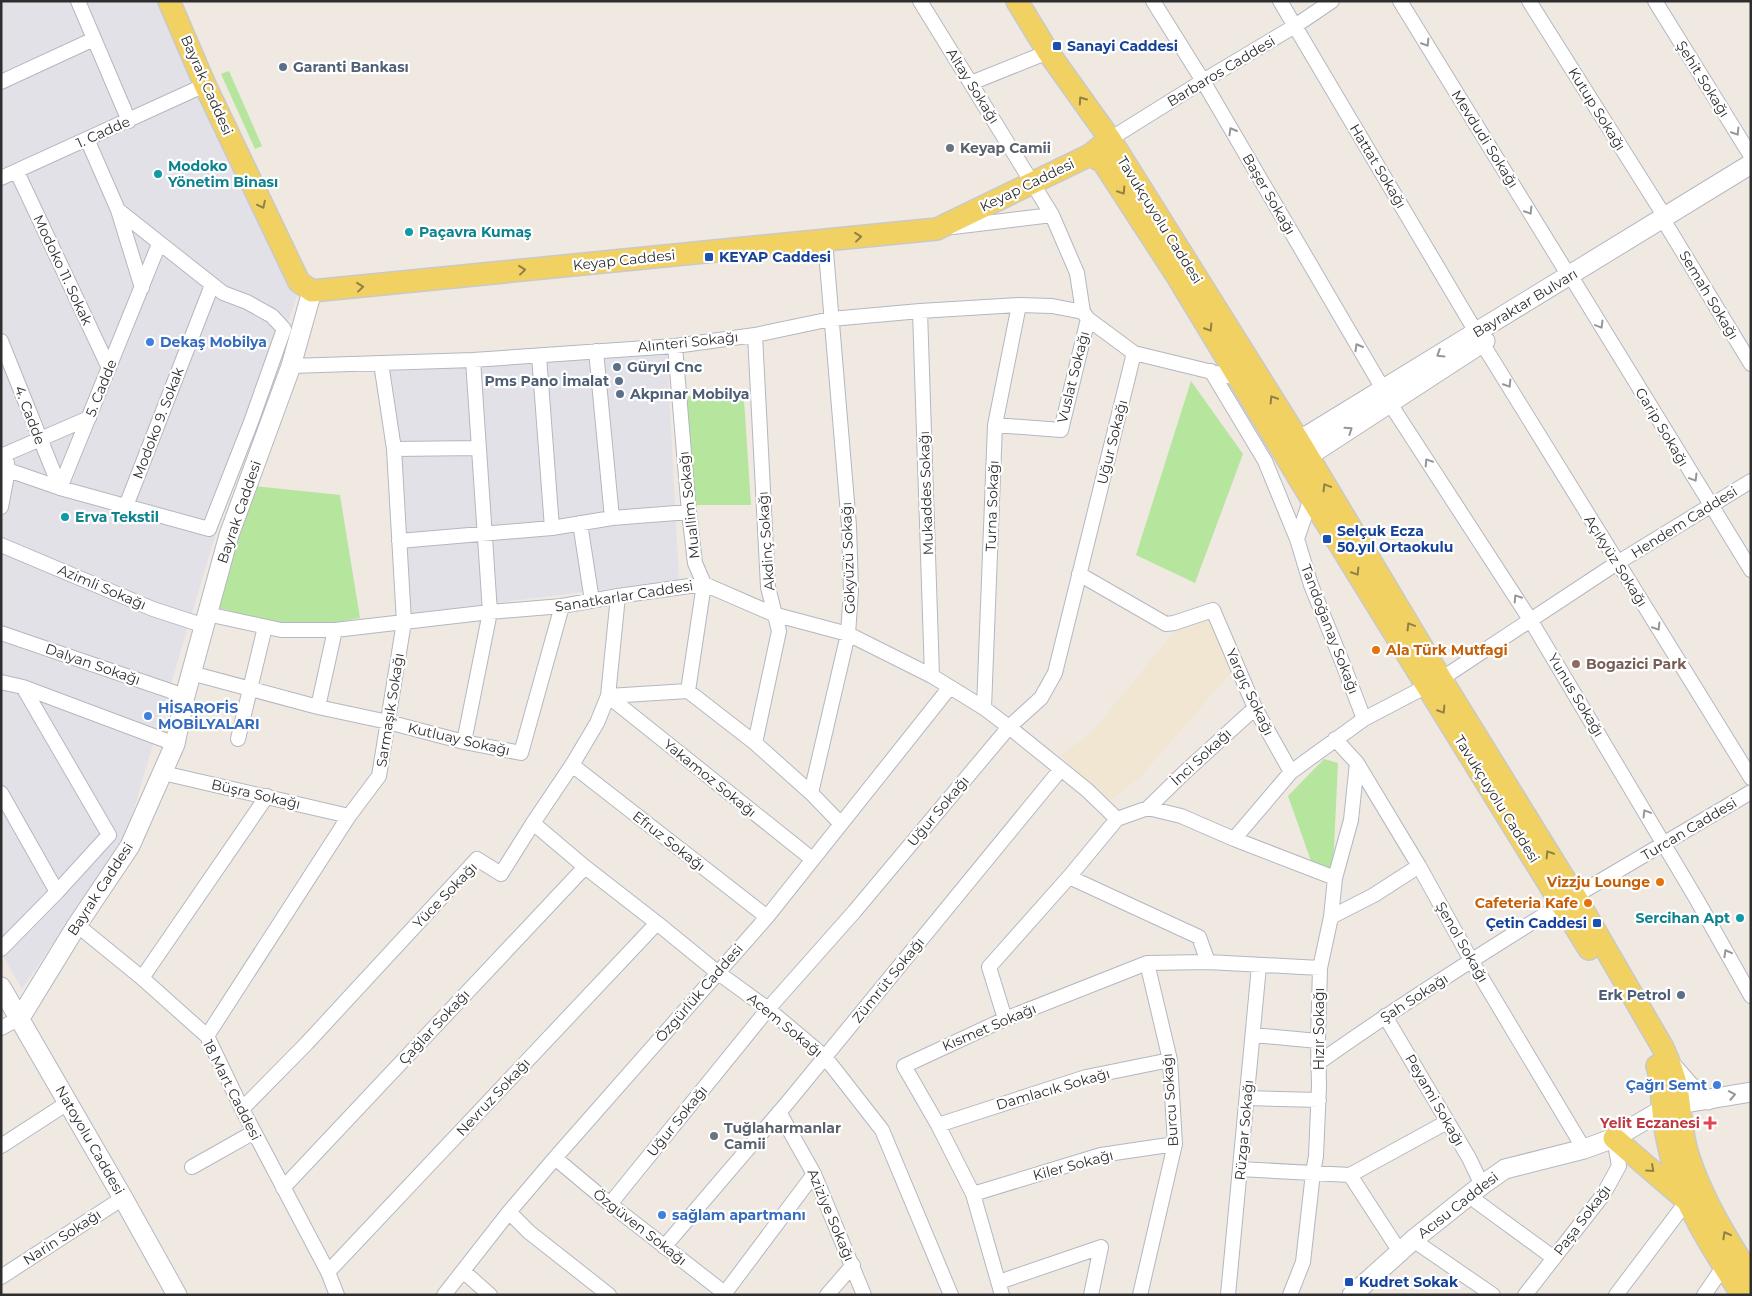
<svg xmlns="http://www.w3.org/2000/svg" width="1752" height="1296" viewBox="0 0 1752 1296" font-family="Montserrat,sans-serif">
<rect width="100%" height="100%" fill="#efe9e1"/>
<!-- industrial -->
<path fill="#e3e1e8" d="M1,1h159l137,295 -86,253 -86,290 -103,150 -21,-37z
M667,354l12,226 -271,34 -26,-242z"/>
<!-- education -->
<path fill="#f0e6d1" d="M1211,619l21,52 -91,105 -33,26 -47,-46 33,-26 82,-100z"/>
<!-- green -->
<path fill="#b6e59e" d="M229,71l33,75 -7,3 -34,-75z
M1191,381l52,73 -48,129 -59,-28z
M683,396l61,4 7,105h-59z
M253,486l87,9 20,123 -60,11 -89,-23z
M1324,759l14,4 -5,106 -22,-8 -23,-65z"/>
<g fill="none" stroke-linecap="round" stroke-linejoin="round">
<!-- street casing -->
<g stroke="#b4b7c1" stroke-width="16">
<path id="street" d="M78,1l51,120
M920,1l132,214 25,58 6,39 5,7 46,34 107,26
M1153,1l50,80 180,308
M1280,1l196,331
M1400,1l169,275
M1529,1l136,216
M1655,1l96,155
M1,82l93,-43
M971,83l77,-31
M1110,139l93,-58 92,-55 37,-25
M17,172l92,196
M1,178l204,-93
M118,210l24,78
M1667,226l84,138
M953,227l99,-12
M1575,283l176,287
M920,311l12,365
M755,335l13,252 11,44 -24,112
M1,341l59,147
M1482,343l269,435
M675,346l14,166 6,51 9,21 -16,107
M596,351l16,167
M539,356l13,172
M291,366l182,-6 202,-14 80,-11 76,-16 89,-8 99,-6 33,1 31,6
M1211,371l54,90 32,78 14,46 32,79 21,55
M1389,402l142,219 166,279 54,96
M995,425l66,5 27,-111
M394,449l84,-1
M1,456l88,-38
M8,470l52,18 149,41 42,-107 33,-93 -12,-13 -25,-14 -24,-9 -105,-83 -31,-71
M60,488l99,-244
M126,506l86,-221
M1,507l7,-37 -1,-7
M580,523l12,78
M1297,539l14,-41
M399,541l153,-13 60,-10 77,-6
M1,545l152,64 52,17
M1079,574l87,50 8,-1 39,-13 42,98 36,64
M207,614l74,16h54l155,-18 72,-6 56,-10 86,-12 69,30 75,20 84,42 52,32 25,19 52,42
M1,633l184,63
M191,673l127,34 70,15 76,20 57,11 41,-147
M1441,679l176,-116 134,-82
M1,682l22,5 86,148 -52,57 -56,-99
M23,687l152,57
M608,696l80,-5 67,52 56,50 30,31
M608,696l204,163
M318,707l17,-77
M984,708l11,-283 24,-120
M238,739l27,-112
M1335,739l22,24 62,103 52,94 113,189
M464,742l26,-130 -17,-252
M572,765l195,152
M163,773l186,43
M811,793l37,-159 3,-43 -2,-65 -24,-286
M1148,808l38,-37 69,-63
M533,823l52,44 72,56 60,49 51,37 57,48 57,73 69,165
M1234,839l101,39
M1069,877l130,60 9,25
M1575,896l176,-104
M1331,917l43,-22 45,-29
M77,925l65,53 65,58 35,73 86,163 9,23
M1,949l56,-57
M142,978l125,-182
M1385,1016l84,142 13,27
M1005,1019l-16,-52 80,-90 48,-58 31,-11 33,8 53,23 57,-67 73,-53 63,-33
M1,1028l19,-10
M1253,1035l65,6
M207,1036l142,-220 30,-40 25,-154 -10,-173 -13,-86
M1318,1063c79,-56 161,-108 244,-159
M1247,1098l72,2
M242,1109l65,-66 170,-184 24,15 32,-51 39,-58 25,-42 11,-27 10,-100
M779,1112l35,62 50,121
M938,1125l148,-48 84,-17
M1,1146l68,-44
M555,1158l55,46 117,91
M192,1167l62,-35
M1240,1169l110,6 97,-53
M1350,1175l50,77
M283,1188l302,-321
M973,1194l128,-39 74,-11
M1469,1196l85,62
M610,1204l158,-195 86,-97 155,-185 32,-29 14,-25 79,-320
M509,1212l20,20 80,63
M1413,1240l80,55
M664,1247l124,-145 273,-333 26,21 30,29
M463,1271l27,24
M328,1272l329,-349
M1,1277l122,-79
M999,1282l102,-35 -10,48
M725,1293l89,-119
M444,1295l65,-83 46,-54 212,-241 183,-230
M827,1295l26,-30
M1002,1295l-29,-101 -35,-69 -34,-59 101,-47 142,-56 61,-1 112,6
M1140,1295l35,-151 -5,-84 -23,-97
M1228,1295l31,-329
M1290,1295l13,-33 10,-89 3,-17 3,-70 -1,-45 2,-73 11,-51 4,-39 16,-58 6,-57
M1525,1295l78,-100 16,-29 -5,-28
M1616,1295l71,-94
M1704,1295l20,-29"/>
</g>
<!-- secondary casing -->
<g stroke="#b4b7c1" stroke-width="21">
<path id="secondary" d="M1287,448l464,-284
M1296,464l189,-123
M1,987l122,211 54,97
M20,1018l57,-93 53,-79 45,-102 10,-48 44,-161 62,-169 21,-75
M1671,1065l22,25 15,10
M1352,1295l61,-55 69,-55 23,-16 79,-20 30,-11 48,-28 17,-6 72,-12"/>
</g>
<!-- primary casing -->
<g stroke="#c9c9c9" stroke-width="24">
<path id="primary" d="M169,1l36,84 94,197 13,9 625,-62 153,-74 10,-8
M1017,1l31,51 62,87 189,302 142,238 134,217 88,152c6,13 11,26 14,40 4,22 4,45 11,67 14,44 39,84 63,122
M1090,155l13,7 74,114 134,222 278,451
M1657,1066c5,16 4,30 6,45 1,16 5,33 9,49 14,49 43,92 70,135
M1614,1138l72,62"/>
</g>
<!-- street -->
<use href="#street" stroke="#fff" stroke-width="14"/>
<!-- secondary -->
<use href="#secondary" stroke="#fff" stroke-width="19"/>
<!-- primary -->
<use href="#primary" stroke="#f2d163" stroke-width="21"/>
</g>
<!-- one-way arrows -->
<defs><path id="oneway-chevron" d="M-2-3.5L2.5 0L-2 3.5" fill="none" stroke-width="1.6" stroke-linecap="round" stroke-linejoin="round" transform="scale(1.25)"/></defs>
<g stroke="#969696">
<use href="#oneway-chevron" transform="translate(1426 43) rotate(58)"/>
<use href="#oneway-chevron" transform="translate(1232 131) rotate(-120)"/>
<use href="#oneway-chevron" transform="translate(1736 132) rotate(58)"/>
<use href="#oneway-chevron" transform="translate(1529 211) rotate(58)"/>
<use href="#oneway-chevron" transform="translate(1600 325) rotate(59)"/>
<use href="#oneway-chevron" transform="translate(1358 347) rotate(-120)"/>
<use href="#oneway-chevron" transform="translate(1440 354) rotate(148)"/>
<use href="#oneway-chevron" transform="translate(1508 384) rotate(58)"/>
<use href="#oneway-chevron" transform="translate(1349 430) rotate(-34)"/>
<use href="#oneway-chevron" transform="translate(1428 462) rotate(-123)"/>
<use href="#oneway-chevron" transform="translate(1694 478) rotate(59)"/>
<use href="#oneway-chevron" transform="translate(1517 598) rotate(-123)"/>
<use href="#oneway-chevron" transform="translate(1657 627) rotate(58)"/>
<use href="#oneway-chevron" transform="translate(1646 813) rotate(-121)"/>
<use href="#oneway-chevron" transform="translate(1727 953) rotate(-119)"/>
<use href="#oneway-chevron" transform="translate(1732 1095) rotate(-11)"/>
</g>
<g stroke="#908048">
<use href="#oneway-chevron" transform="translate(1082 100) rotate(-125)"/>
<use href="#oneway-chevron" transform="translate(1122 191) rotate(57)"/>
<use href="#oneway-chevron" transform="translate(262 205) rotate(64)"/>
<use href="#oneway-chevron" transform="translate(858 237) rotate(-6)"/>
<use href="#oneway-chevron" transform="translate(522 270) rotate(-6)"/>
<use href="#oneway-chevron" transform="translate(360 287) rotate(-6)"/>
<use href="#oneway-chevron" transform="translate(1209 328) rotate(58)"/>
<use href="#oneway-chevron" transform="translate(1273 399) rotate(-122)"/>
<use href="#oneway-chevron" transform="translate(1326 487) rotate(-121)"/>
<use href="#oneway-chevron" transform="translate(1356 572) rotate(58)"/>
<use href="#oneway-chevron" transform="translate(1410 626) rotate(-121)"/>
<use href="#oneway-chevron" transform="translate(1442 710) rotate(58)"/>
<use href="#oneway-chevron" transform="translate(1549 854) rotate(-122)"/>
<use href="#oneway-chevron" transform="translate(1651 1169) rotate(42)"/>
<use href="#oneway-chevron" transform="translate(1726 1235) rotate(-119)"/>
</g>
<!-- markers -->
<g fill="#1a4fb4" stroke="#fff" stroke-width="2">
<rect x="1052" y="41" width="10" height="10" rx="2.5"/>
<rect x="704" y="252" width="10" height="10" rx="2.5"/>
<rect x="1322" y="534" width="10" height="10" rx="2.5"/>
<rect x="1592" y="918" width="10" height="10" rx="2.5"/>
<rect x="1344" y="1277" width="10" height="10" rx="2.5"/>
</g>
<g fill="#5c6f8a" stroke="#fff" stroke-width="2">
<circle cx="283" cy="67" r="5"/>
<circle cx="617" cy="367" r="5"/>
<circle cx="619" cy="381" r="5"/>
<circle cx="620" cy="394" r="5"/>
<circle cx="1681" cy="995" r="5"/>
</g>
<g fill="#6b7280" stroke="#fff" stroke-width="2">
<circle cx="950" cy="148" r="5"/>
<circle cx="714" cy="1136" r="5"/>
</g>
<g fill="#0f9aa8" stroke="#fff" stroke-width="2">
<circle cx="158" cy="174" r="5"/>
<circle cx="409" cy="232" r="5"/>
<circle cx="65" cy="517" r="5"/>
<circle cx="1740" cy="918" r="5"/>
</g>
<g fill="#3f7fe0" stroke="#fff" stroke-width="2">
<circle cx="150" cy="342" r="5"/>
<circle cx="148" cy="716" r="5"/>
<circle cx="1717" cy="1085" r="5"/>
<circle cx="662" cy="1215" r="5"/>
</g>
<g fill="#e8710a" stroke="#fff" stroke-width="2">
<circle cx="1376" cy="650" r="5"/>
<circle cx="1660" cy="882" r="5"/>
<circle cx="1588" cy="903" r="5"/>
</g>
<circle fill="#8d6e63" stroke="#fff" stroke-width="2" cx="1576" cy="664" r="5"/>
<path fill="#e0444e" stroke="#fff" stroke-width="2" d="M1707.5 1115.5h5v5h5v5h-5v5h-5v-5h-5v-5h5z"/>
<g text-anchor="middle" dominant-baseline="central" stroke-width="4.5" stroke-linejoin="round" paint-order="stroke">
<!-- transit labels -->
<g font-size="14" font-weight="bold" fill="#164399" stroke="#fff" text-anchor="start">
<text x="1067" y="46">Sanayi Caddesi</text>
<text x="719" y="257">KEYAP Caddesi</text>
<text x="1337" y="531">Selçuk Ecza<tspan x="1337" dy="16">50.yıl Ortaokulu</tspan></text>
<text x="1587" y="923" text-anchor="end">Çetin Caddesi</text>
<text x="1359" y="1282">Kudret Sokak</text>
</g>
<!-- service labels -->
<g font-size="14" font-weight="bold" fill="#4e5e75" stroke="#fff" text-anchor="start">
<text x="293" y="67">Garanti Bankası</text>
<text x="627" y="367">Güryıl Cnc</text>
<text x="609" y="381" text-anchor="end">Pms Pano İmalat</text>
<text x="630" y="394">Akpınar Mobilya</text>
<text x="1671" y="995" text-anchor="end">Erk Petrol</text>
</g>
<!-- street labels -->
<g font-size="14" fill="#2e2e2e" stroke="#fff">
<text transform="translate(1221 71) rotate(-31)">Barbaros Caddesi</text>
<text transform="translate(1703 79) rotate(58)">Şehit Sokağı</text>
<text transform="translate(207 85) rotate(66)">Bayrak Caddesi</text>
<text transform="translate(973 86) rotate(58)">Altay Sokağı</text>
<text transform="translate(1597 109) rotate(58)">Kutup Sokağı</text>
<text transform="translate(103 132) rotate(-24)">1. Cadde</text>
<text transform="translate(1485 139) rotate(58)">Mevdudi Sokağı</text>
<text transform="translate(1378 166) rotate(59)">Hattat Sokağı</text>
<text transform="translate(1027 185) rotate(-26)">Keyap Caddesi</text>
<text transform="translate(1269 194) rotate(60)">Başer Sokağı</text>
<text transform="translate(1160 220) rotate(58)">Tavukçuyolu Caddesi</text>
<text transform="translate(624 260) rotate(-6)">Keyap Caddesi</text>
<text transform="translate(63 270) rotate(65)">Modoko 11. Sokak</text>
<text transform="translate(1709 295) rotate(59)">Semah Sokağı</text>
<text transform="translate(1525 303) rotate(-31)">Bayraktar Bulvarı</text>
<text transform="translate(688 342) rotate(-6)">Alınteri Sokağı</text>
<text transform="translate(1073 377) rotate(-76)">Vuslat Sokağı</text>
<text transform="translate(101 388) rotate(-68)">5. Cadde</text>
<text transform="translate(30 415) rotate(69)">4. Cadde</text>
<text transform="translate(158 423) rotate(-69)">Modoko 9. Sokak</text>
<text transform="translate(1662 427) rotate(59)">Garip Sokağı</text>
<text transform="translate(1112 442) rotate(-76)">Uğur Sokağı</text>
<text transform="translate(926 493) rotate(-92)">Mukaddes Sokağı</text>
<text transform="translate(689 505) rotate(-96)">Muallim Sokağı</text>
<text transform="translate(992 506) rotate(-88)">Turna Sokağı</text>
<text transform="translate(239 512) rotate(-71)">Bayrak Caddesi</text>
<text transform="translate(1684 522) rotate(-32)">Hendem Caddesi</text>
<text transform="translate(766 541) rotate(-94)">Akdinç Sokağı</text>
<text transform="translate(848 558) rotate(-92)">Gökyüzü Sokağı</text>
<text transform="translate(1616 561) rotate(58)">Açıkyüz Sokağı</text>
<text transform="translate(102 587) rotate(23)">Azimli Sokağı</text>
<text transform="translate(624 596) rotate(-9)">Sanatkarlar Caddesi</text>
<text transform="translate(1330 629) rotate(69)">Tandoğanay Sokağı</text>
<text transform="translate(93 664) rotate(19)">Dalyan Sokağı</text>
<text transform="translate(1250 692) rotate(65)">Yargıç Sokağı</text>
<text transform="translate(1576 695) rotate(59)">Yunus Sokağı</text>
<text transform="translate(390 710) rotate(-81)">Sarmaşık Sokağı</text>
<text transform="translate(459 739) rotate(13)">Kutluay Sokağı</text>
<text transform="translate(1201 757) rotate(-43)">İnci Sokağı</text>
<text transform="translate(710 778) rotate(39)">Yakamoz Sokağı</text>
<text transform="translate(256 794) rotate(13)">Büşra Sokağı</text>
<text transform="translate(1497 799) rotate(58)">Tavukçuyolu Caddesi</text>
<text transform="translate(938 811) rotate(-50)">Uğur Sokağı</text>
<text transform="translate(1689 829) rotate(-31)">Turcan Caddesi</text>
<text transform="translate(669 841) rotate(38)">Efruz Sokağı</text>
<text transform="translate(100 889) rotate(-57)">Bayrak Caddesi</text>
<text transform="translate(445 895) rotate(-46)">Yüce Sokağı</text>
<text transform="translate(1462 942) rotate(60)">Şenol Sokağı</text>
<text transform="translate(888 980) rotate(-51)">Zümrüt Sokağı</text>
<text transform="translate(699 993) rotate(-49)">Özgürlük Caddesi</text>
<text transform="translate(1414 998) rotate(-33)">Şah Sokağı</text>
<text transform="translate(785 1025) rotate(39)">Acem Sokağı</text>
<text transform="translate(434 1027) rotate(-47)">Çağlar Sokağı</text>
<text transform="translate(989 1027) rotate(-23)">Kısmet Sokağı</text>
<text transform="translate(1319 1029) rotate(-90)">Hızır Sokağı</text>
<text transform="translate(1053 1089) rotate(-16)">Damlacık Sokağı</text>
<text transform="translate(232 1090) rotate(63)">18 Mart Caddesi</text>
<text transform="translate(493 1097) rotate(-47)">Nevruz Sokağı</text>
<text transform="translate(1170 1100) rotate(-94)">Burcu Sokağı</text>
<text transform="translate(1435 1100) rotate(60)">Peyami Sokağı</text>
<text transform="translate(677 1121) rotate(-51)">Uğur Sokağı</text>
<text transform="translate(1244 1130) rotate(-85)">Rüzgar Sokağı</text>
<text transform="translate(90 1140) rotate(60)">Natoyolu Caddesi</text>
<text transform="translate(1073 1165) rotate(-15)">Kiler Sokağı</text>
<text transform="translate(1458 1205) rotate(-38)">Acısu Caddesi</text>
<text transform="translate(831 1215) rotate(67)">Aziziye Sokağı</text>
<text transform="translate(1582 1220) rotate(-53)">Paşa Sokağı</text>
<text transform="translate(640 1227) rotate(38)">Özgüven Sokağı</text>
<text transform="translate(62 1237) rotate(-33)">Narin Sokağı</text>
</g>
<!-- worship labels -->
<g font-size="14" font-weight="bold" fill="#5b616d" stroke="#fff" text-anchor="start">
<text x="960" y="148">Keyap Camii</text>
<text x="724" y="1128">Tuğlaharmanlar<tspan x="724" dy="16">Camii</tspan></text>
</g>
<!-- culture labels -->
<g font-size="14" font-weight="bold" fill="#0d838f" stroke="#fff" text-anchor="start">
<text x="168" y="166">Modoko<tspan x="168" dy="16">Yönetim Binası</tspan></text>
<text x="419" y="232">Paçavra Kumaş</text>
<text x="75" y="517">Erva Tekstil</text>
<text x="1730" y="918" text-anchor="end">Sercihan Apt</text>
</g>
<!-- shop labels -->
<g font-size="14" font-weight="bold" fill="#366cbe" stroke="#fff" text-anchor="start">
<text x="160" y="342">Dekaş Mobilya</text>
<text x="158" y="708">HİSAROFİS<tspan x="158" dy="16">MOBİLYALARI</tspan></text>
<text x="1707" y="1085" text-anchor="end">Çağrı Semt</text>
<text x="672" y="1215">sağlam apartmanı</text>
</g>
<!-- food labels -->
<g font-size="14" font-weight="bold" fill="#c56008" stroke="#fff" text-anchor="end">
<text x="1386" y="650" text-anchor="start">Ala Türk Mutfagi</text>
<text x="1650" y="882">Vizzju Lounge</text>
<text x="1578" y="903">Cafeteria Kafe</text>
</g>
<!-- education labels -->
<g font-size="14" font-weight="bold" fill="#785e54" stroke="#fff" text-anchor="start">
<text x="1586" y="664">Bogazici Park</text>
</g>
<!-- health labels -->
<g font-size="14" font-weight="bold" fill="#be3a42" stroke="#fff" text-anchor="end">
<text x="1700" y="1123">Yelit Eczanesi</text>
</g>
</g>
<!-- border -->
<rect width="1752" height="1296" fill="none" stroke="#2e2e2e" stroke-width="5"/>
</svg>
